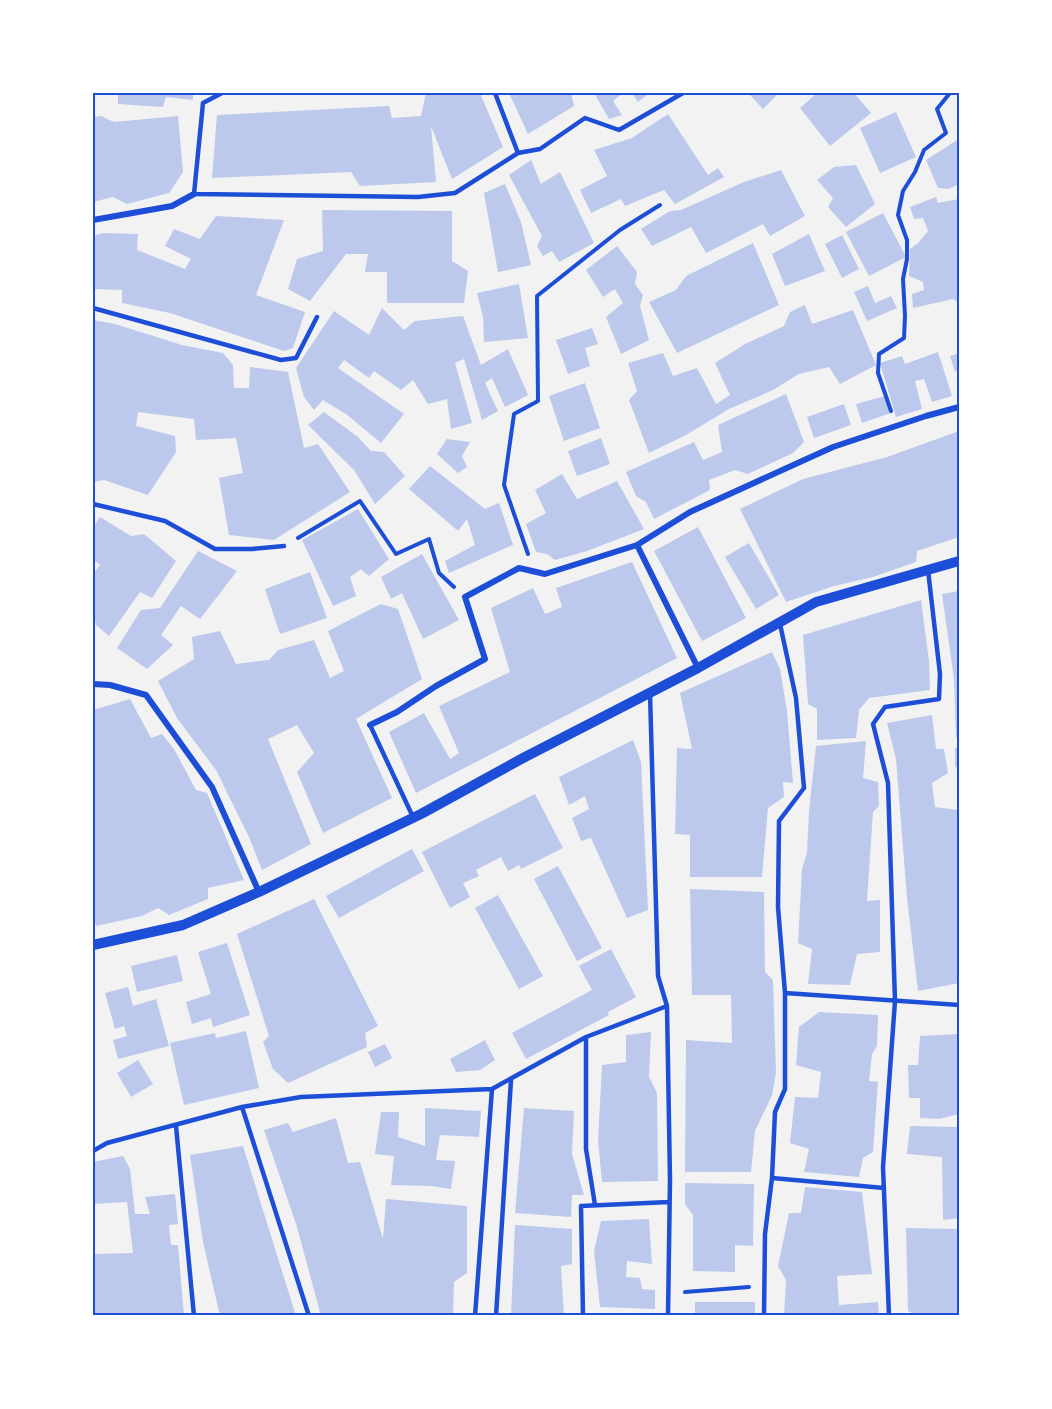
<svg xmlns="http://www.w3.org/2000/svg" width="1052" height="1409" viewBox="0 0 1052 1409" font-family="Signika,sans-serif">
<rect width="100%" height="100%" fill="#f2f2f2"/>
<!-- building -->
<path fill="#bdc9ec" d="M118,93h75v7l-27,-3 -3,10 -45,-3z
M426,93h54l23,54 -51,32 -21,-53 5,56 -76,4 -9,-14 -139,6 5,-63 172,-9 3,12 29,-2z
M509,93h62l3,13 -46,28z
M594,93h29l-10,8 9,14 -13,4z
M632,93h18l-12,9z
M748,93h31l-16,16z
M817,93h37l17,20 -41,33 -30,-38z
M896,112l20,45 -36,16 -20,-45z
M668,114l40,61 10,-7 6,9 -49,27 -11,-14 -39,16 -4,-7 -30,14 -11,-23 27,-14 -13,-26 38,-12z
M101,116l13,6 64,-6 5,56 -14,21 -42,11 -14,-7 -20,5v-85z
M959,139v45l-11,5 -10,-1 -12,-28z
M531,160l10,24 19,-12 34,71 -35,19 -7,-11 -9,5 -6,-10 5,-10 -33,-61z
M856,165l19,39 -29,23 -18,-20 5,-9 -16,-18 17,-13z
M781,170l24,46 -35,20 -7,-12 -57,29 -15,-26 -39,19 -11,-17 29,-18 11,-1 63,-28z
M505,184l16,38 10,43 -33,7 -14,-79z
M936,197l2,6 21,-4v104l-6,-4 -40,9 -1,-14 12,-4 -1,-8 -14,-6 1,-27 8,-6 10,-12 -5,-13 -9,1 -4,-12z
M322,210l130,1v50l16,10 -4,32h-77v-31h-22l3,-18h-22l-36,47 -22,-12 9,-30 26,-8z
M883,213l23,44 -37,19 -23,-44z
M216,216l68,4 -28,75 49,17 -12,36 -9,3 -114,-38 -48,-10v-13l-29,-1v-53l10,-3 35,1 -1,16 48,19 6,-10 -26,-13 9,-17 26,10z
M809,234l16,37 -40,15 -13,-32z
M842,235l17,34 -17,9 -17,-34z
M753,243l26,62 -102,48 -28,-51 27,-12 10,-14z
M617,246l20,26 -2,12 8,11 -3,11 9,34 -28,14 -15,-37 17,-14 -8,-14 -12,8 -17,-27z
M519,284l9,54 -44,4 -1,-25 -6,-24z
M868,286l7,17 16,-7 6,12 -30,13 -13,-29z
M805,305l7,19 41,-14 23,55 -36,19 -11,-17 -30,7 -26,16 -44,19 -43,26 -37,18 -20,-53 8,-9 -9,-28 35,-10 10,23 24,-8 19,36 14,-9 -15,-32 30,-19 39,-18 6,-14z
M382,308l22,22 11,-9 48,-5 18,49 27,-16 20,46 -23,12 -13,-29 -7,5 13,28 -16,9 -18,-61 -9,4 17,60 -21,6 -4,-30 -19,5 -15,-24 -12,10 -27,-19 -5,7 -25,-18 -6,8 66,46 -23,29 -35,-29 -23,-14 -9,10 -10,-13 -8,-29 38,-57 35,24z
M93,320l22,4 67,21 41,8 10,12 1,23h15l1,-21 38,5 16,76 14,-4 32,48 -76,48 -45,-5 -10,-57 24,-5 -7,-35 -40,2 -2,-21 -56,-7 -2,14 39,10 1,16 -28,43 -44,-15 -11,2z
M592,328l6,16 -13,4 5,18 -22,8 -12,-34z
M938,352l14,44 -20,6 -8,-23 -9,2 7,28 -26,8 -16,-54 22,-7 3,8z
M959,353v17l-4,2 -5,-16z
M585,383l15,45 -36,13 -15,-45z
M786,394l18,48 -11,11 -45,21 -13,-4 -26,10 1,10 -56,29 -8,-17 -10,-6 -10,-24 68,-30 9,18 19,-8 -4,-27z
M885,396l6,17 -29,10 -6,-19z
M844,404l7,21 -37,13 -7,-21z
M324,412l34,25 13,14 13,1 21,24 -30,28 -21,-34 -46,-45z
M959,431v106l-42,14 -1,11 -43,15 -39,9 -48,16 -46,-93 63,-30 84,-22z
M601,438l9,26 -33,12 -9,-25z
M447,439l23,3 -8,14 5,11 -9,6 -21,-19z
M430,466l55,43 14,-6 14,42 -64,28 -4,-12 30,-16 -8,-26 -9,12 -49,-42z
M562,474l15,25 40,-18 27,48 -57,22 -32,9 -8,-6 -11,-2 -10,-28 20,-11 -11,-23z
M358,509l31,50 -20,17 -8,-7 -11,8 6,19 -23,10 -31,-66z
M100,517l31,19 13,-2 32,27 -24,37 -12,-6 -31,44 -13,-11 -3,-15v-36l7,-9 -7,-6v-32z
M698,527l48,91 -44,23 -48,-90z
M749,543l30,52 -23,14 -31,-52z
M198,551l39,20 -37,48 -19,-13 -20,29 12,10 -26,24 -30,-21 24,-38 19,-2z
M422,554l37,66 -36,19 -21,-46 -11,6 -10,-22z
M632,562l45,96 -261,135 -27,-61 35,-19 26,46 9,-6 -20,-47 71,-34 -19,-64 42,-20 12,26 17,-7 -6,-19z
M310,572l17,46 -47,16 -15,-45z
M959,591v146h-3l-2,-58 -12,-85z
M921,600l8,61 1,29 -61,8 -10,12 -3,28 -39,2v-31l-9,-5 -5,-69z
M381,604l17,5 24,70 -66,40 36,79 -69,35 -26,-61 17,-19 -17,-28 -29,14 43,105 -49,26 -13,-33 -33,-67 -39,-52 -19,-37 36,-22 -2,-22 28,-6 16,33 33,-4 9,-10 36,-10 16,38 14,-7 -16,-40z
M772,652l8,17 7,42 6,72 -10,-1 1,15 -16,11 -6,69h-72v-42l-15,-1 2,-86 15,1 -12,-56z
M130,699l21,39 11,-4 12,15 22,41 11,3 37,87 -36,8v11l-39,16 -11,-7 -16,8 -46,10 -3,-15v-201z
M932,715l4,34h8l4,24 -16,10 3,24 23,3 1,173 -41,8 -11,-93 -11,-139 -9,-36z
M633,740l8,22 7,148 -21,8 -36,-80 -10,3 -9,-23 17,-9 -4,-13 -16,9 -10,-28z
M866,741l-3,37 15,4 1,24 -6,6 -6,89 13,-1v52l-23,2 -7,31 -42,-1 4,-35 -14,-6 4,-74 5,-16 2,-42 7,-65z
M959,747v24l-4,-5v-18z
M535,794l28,54 -42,21 -2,-4 -11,6 -7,-14 -25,13 3,6 -16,7 7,14 -20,11 -28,-56z
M412,849l12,22 -85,47 -13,-22z
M558,866l44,82 -25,13 -43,-82z
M690,889l74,3 1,80 8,8 3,93 -4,22 -17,36 -4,41h-66l1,-132 46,3 -1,-48h-39z
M498,895l45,81 -24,13 -44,-81z
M314,899l64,127 -13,7 2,14 -79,36 -15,-14 -10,-27 6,-6 -32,-102z
M227,943l23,72 -37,12 -2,-9 -19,6 -6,-22 25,-8 -13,-42z
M611,949l25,48 -28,15 1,3 -83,44 -14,-26 80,-43 -13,-24z
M177,955l6,26 -46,11 -6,-26z
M128,987l5,19 23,-7 13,47 -51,13 -5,-19 14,-4 -3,-10 -9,3 -10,-36z
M819,1012l59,3 -1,31 -5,8 -3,27 9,1 -5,70 -10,6 -4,19 -55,-5 5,-23 -19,-6 5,-46 23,1 3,-26 -25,-7 3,-38z
M246,1031l13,57 -75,17 -14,-62 45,-10 1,5z
M651,1032l-2,45 8,16 1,88 -56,1 -4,-42 4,-75 24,-3v-27z
M959,1034v80l-20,5 -19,-1v-20h-11l-1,-33h10l2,-29z
M485,1040l10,20 -15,10 -24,2 -6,-13z
M385,1044l7,14 -17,9 -7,-15z
M138,1060l15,24 -22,13 -14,-24z
M425,1108l56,3 -2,26 -39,-2 -4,25 19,1 -4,28 -20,-3 -40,-1 3,-29 -19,-2 6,-42h18l-1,25 27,9z
M524,1108l50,3 -2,43 12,41h-12l-1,22 -56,-4z
M336,1118l12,45 12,-1 23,77 3,-40 81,7v67l-13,9 -1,34h-132l-24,-89 -33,-97 24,-7 5,9z
M910,1126l49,1v91l-16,2 -1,-63 -35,-3z
M243,1146l53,170h-76l-17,-74 -13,-87z
M123,1156l7,13 5,45h15l-5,-17 30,-3 3,30 -9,1 2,20h7l6,71h-91v-62l40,-1 -6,-51 -34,2v-42z
M685,1183l69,1 -1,62 -18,-1v27l-42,-1v-56l-8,-11z
M805,1187l57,5 10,82 -35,2 2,29 39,-3 1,14h-95l2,-36 -8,-14 11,-53h12z
M649,1219l3,45 -25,-3 -1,16 14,1 2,11 13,1v19l-55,-2 -6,-56 7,-30z
M515,1225l57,4v35l-11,2 3,50h-53z
M906,1228l53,1v87h-41l-10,-5z
M695,1302h60v14h-60z"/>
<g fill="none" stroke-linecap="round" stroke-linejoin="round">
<!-- path -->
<path stroke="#1d4ed8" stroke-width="4" d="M891,411l-13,-38 1,-19 25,-16 1,-22 -2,-37 4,-20v-19l-9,-25 5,-24 12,-19 9,-22 22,-17 -9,-24 13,-16
M298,538l62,-37 36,53 33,-15 10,34 15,14
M528,554l-24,-69 10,-71 24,-13 -1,-105 83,-66 40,-25
M685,1292l64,-5"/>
<!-- service -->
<path stroke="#1d4ed8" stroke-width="4.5" d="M222,93l-19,10 -9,91 224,3 37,-4 63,-40 22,-4 45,-31 34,12 64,-37
M495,93l23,60
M93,308l188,52 15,-2 21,-41
M93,504l72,17 50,28h37l32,-3
M370,725l43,92
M785,993l174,12
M667,1006l3,174 -2,136
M586,1037v112l9,56
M242,1107l67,209
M176,1126l18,190
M93,1151l14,-8 135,-36 59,-10 191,-8
M772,1178l112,10
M475,1316l17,-227 94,-52 81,-31 -9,-30 -8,-283
M496,1316l15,-236
M583,1316l-2,-110 88,-4
M764,1316l1,-82 7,-56 3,-66 10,-23v-96l-7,-86 1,-86 25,-33 -8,-90 -16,-74
M889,1316l-6,-149 12,-166 -7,-218 -15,-59 12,-17 54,-8 1,-25 -12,-104"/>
<!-- minor -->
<path stroke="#1d4ed8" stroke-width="6" d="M93,220l79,-14 22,-12
M698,668l-61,-123 53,-33 143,-65 93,-31 33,-9
M93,684l17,1 36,10 66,92 47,105
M370,725l27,-13 39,-26 49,-27 -20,-62 54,-29 26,6 92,-29"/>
<!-- tertiary -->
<path stroke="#1d4ed8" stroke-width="10" d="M93,945l90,-20 76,-33 162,-78 104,-57 173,-89 118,-66 143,-41"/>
</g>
<!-- border -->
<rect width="1052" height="1409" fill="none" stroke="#ffffff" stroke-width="189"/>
<rect x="94" y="94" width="864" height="1220" fill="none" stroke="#1d4ed8" stroke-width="2"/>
</svg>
